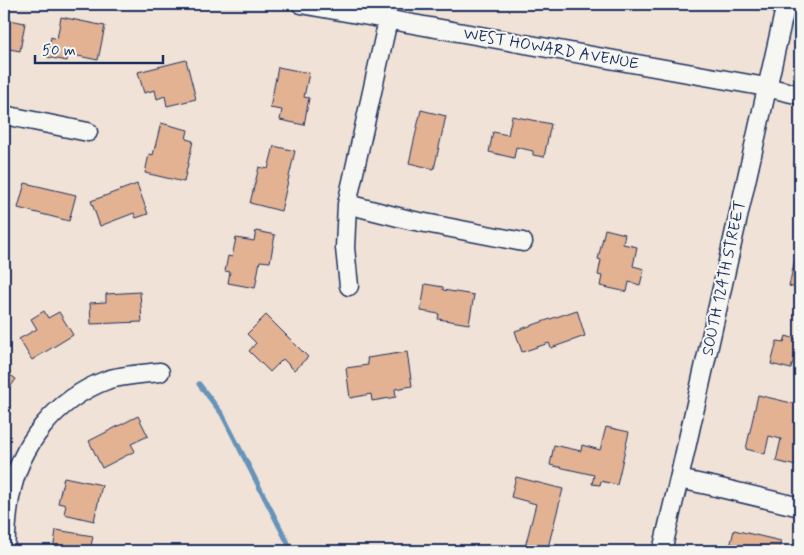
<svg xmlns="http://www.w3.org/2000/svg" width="804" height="555" viewBox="0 0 804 555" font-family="Mynerve,sans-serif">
<rect width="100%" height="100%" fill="#f0e2d6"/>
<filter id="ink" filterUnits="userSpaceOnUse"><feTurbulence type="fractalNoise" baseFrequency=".02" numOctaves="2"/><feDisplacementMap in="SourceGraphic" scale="10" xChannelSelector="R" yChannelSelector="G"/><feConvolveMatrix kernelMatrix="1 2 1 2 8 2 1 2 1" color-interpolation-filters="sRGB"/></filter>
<g filter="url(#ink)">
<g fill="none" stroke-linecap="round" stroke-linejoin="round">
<!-- stream -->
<path stroke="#6593ba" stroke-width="5" d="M199,384l23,30 70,137"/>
</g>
<!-- building -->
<path fill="#e2b293" stroke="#1b2f5e" d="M61,17l44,9 -7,34 -30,-6 -1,7 -20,-4 4,-20 6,2z
M4,19l21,4 -5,28 -16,-3z
M186,60l10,39 -29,7 -2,-10 -8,3 -2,-9 -11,3 -6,-21z
M278,67l31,6 -5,24 5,1 -5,27 -24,-5 2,-10 -12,-2z
M421,110l25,6 -12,53 -25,-6z
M512,116l39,8 -7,33 -11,-2v-4l-17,-4 -2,11 -25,-6 4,-20 15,3z
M161,123l27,7 -2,9 7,2 -9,41 -39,-9 4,-19 4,1z
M274,146l21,5 -14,60 -31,-8 9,-36 9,2z
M25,183l51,12 -7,26 -51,-13z
M137,184l11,30 -12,4 -2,-5 -34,13 -9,-25z
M605,229l20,5 -2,10 14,3 -4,19 11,3 -4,16 -11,-3 -2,10 -27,-6 2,-10 -4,-1 3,-15 -3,-1z
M256,231l19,4 -5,27 -10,-1 -5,27 -27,-5 2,-11 -5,-1 3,-15 4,1 4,-19 18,3z
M800,256v33l-11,-3 6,-27 4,1z
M425,284l18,3v3l31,5 -5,29 -31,-5 1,-5 -18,-3z
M140,292l2,30 -51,2 -1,-21 16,-1v-8z
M577,310l8,26 -34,12 -2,-5 -27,9 -7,-21z
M44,311l4,7 11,-6 14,23 -41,25 -13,-21 18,-10 -6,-10z
M266,315l42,42 -14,13 -11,-11 -13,13 -21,-21 7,-8 -9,-9z
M786,336l13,4 -8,29 -20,-5 6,-23 7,1z
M407,352l5,34 -17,3 1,8 -24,4 -1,-7 -21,4 -4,-30 22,-3 -1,-7z
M4,371l12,8 -12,17z
M758,395l42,10v44l-4,17 -20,-5 5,-22 -12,-3 -4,18 -19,-5z
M138,416l10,20 -17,8 4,7 -33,17 -13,-27z
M606,427l23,5 -12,53 -16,-4 -1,4 -8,-1 2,-9 -44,-10 4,-20 27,6 1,-6 18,5z
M64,477l38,8 -8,36 -30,-7 2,-9 -8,-2z
M516,477l47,12 -16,62h-23l12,-47 -25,-7z
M56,530l37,6 -3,15h-37z
M734,530l47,11 -2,10h-50z"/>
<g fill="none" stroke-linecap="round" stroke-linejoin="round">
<!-- minor casing -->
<g stroke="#1b2f5e" stroke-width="21">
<path id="minor" d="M301,4l465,83 34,8
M4,115l84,17
M347,204l63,16 113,22
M349,286l-4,-38 2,-44 41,-184
M679,479l33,7 88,21
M5,551c1,-17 2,-36 5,-53 9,-53 46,-99 97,-118 15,-5 37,-6 53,-8
M662,551l17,-72 107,-475"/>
</g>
<!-- minor -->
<use href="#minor" stroke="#f6f6f2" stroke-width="18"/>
</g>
</g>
<g text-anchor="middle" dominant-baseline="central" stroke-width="4" stroke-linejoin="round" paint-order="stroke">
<!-- street labels -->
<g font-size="16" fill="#1b2f5e" stroke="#f6f6f2">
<text transform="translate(551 49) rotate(10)">WEST HOWARD AVENUE</text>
<text transform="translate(724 278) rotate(-78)">SOUTH 124TH STREET</text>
</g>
</g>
<!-- margin -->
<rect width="804" height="555" fill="none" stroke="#f6f6f2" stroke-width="20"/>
<rect x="10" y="10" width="784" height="535" fill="none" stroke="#1b2f5e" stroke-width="2" filter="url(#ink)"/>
<!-- scale -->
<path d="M35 55v8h128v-8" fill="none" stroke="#1b2f5e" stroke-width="2.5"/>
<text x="42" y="55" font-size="15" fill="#1b2f5e" stroke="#f6f6f2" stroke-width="4" paint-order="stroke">50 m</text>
</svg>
